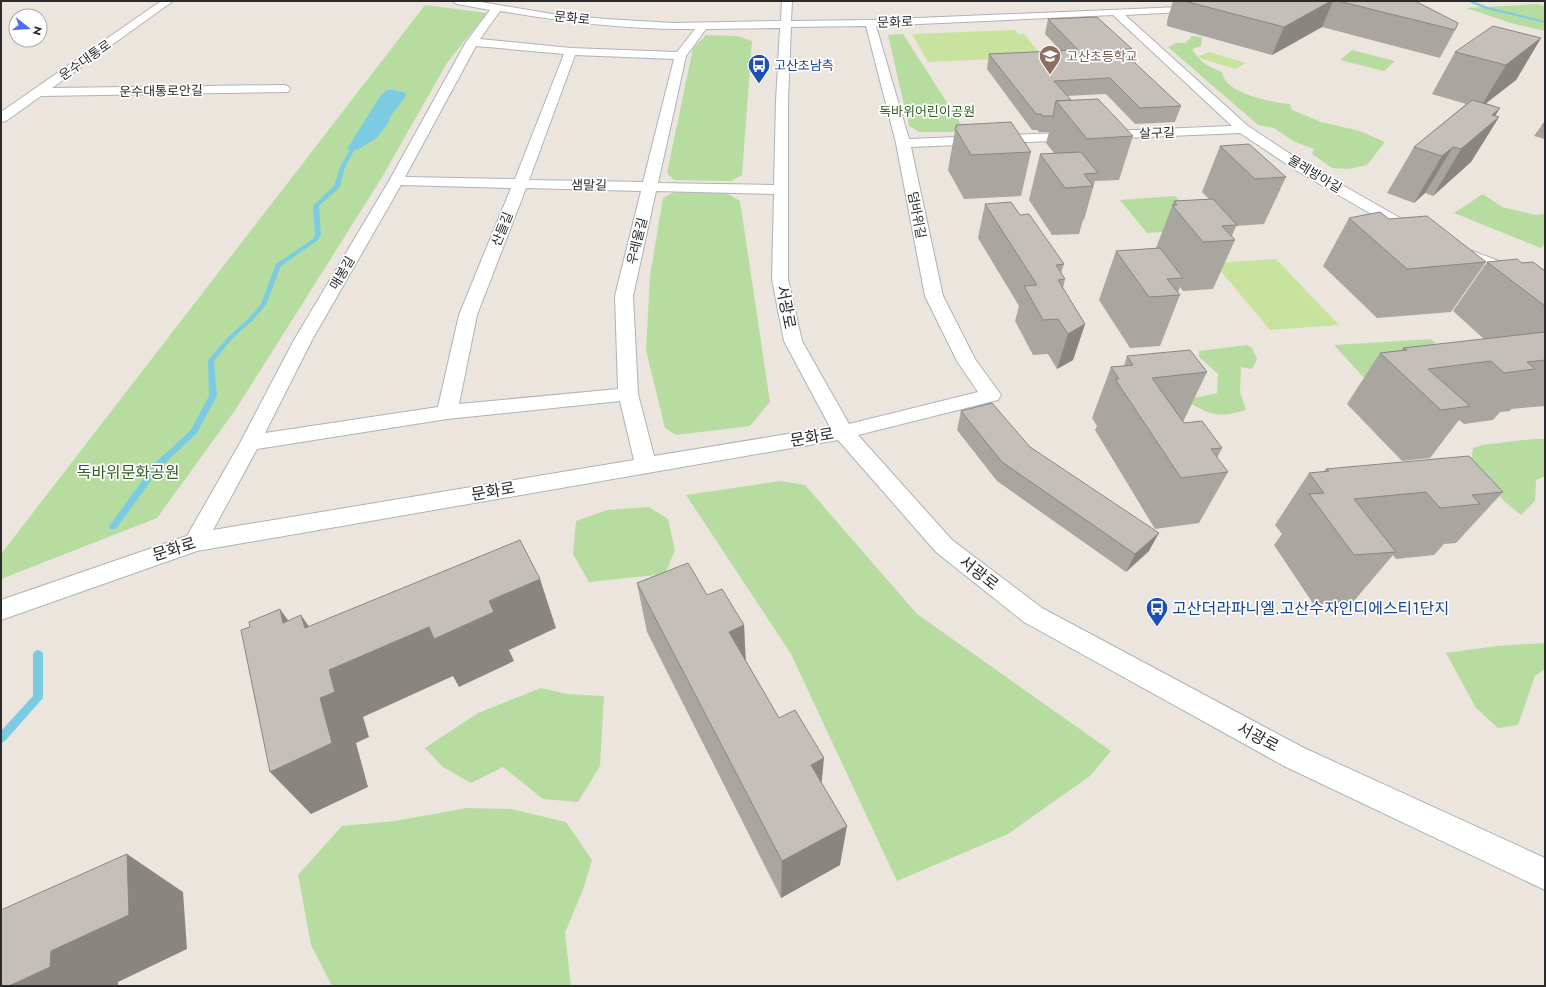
<svg xmlns="http://www.w3.org/2000/svg" width="1546" height="987" viewBox="0 0 1546 987" font-family="Jost,'Noto Sans KR',sans-serif">
<rect width="100%" height="100%" fill="#ebe5de"/>
<!-- green -->
<path fill="#b7dca0" d="M1538,4l7,2v25l-31,-7 -48,-16z
M425,5l62,8 -40,50 -66,116 -145,230 -79,109 -156,61v-25z
M903,34l63,98h-47l-10,-6 -21,-91z
M706,35l31,1 15,5 -10,134 -11,6 -57,-1 -7,-7 26,-125z
M1192,36l10,1 -1,9 -9,3c9,14 15,17 30,23 3,22 49,30 68,32l2,6 29,12 39,9 25,11 -18,23 -19,4 -16,-1 -20,-14 2,-5 -21,-8 -19,-13 -16,-3 -90,-78 8,-4h9z
M1352,50l43,11 -11,10 -44,-11z
M674,192l52,1 14,8 30,201 -20,24 -74,9 -11,-7 -19,-78 4,-74 13,-78z
M1483,194l19,13 34,8 9,-1v29l-4,5 -87,-35z
M1175,196l31,33 -59,4 -27,-33z
M1431,339l33,31 -101,7 -29,-32z
M1247,345l5,3 5,11 -5,10 -11,-2 -1,25 6,18c-26,7 -31,7 -55,-6l3,-6 23,-5 1,-19 -19,-17v-6z
M1533,439h12v37l-9,4 -1,21 -14,14 -16,-13 -34,-38 2,-16 9,-3z
M780,481l25,4 112,129 194,137 -21,25 -82,58 -111,47 -106,-227 -105,-159z
M649,507l19,12 7,31 -10,24 -76,8 -16,-28 3,-33 31,-11z
M1543,643l2,1v25l-10,7 -17,49 -20,3 -22,-20 -30,-55 51,-7z
M541,688l26,6 37,2 -4,70 -22,36 -35,-3 -40,-32 -32,16 -28,-16 -18,-19 53,-35z
M467,808l44,1 55,13 26,38 -8,27 -19,46 6,53h-239l-21,-41 -13,-70 44,-49 53,-5z"/>
<!-- pitch -->
<path fill="#c8e39d" d="M1015,30l3,4h6l19,23 -115,5 -16,-28z
M1209,52l37,11 -11,6 -38,-12z
M1276,259l63,66 -69,5 -56,-67z"/>
<!-- water -->
<path fill="#7bcce3" d="M387,90h7l12,3v3l-16,21 -2,6 -11,15 -20,12 -10,-1 34,-54z"/>
<g fill="none" stroke-linecap="round" stroke-linejoin="round">
<!-- stream -->
<path fill="#7bcce3" fill-rule="evenodd" d="M1467,1h5l16,6 57,14v2l-59,-14z
M351,148l4,1 -10,18 -5,20 -21,19 2,29 -3,5 -37,26 -15,39 -13,15 -21,19 -18,22 3,35 -20,37 -36,34 -45,62h-6l-1,-2 1,-2 45,-62 35,-32 19,-35 -1,-35 1,-2 19,-22 21,-19 12,-14 15,-40 37,-25 2,-4 -2,-29 21,-20 6,-19z
M38,650l3,1 2,3v44l-38,43 -4,2v-12l32,-35v-42l2,-3z"/>
<!-- minor casing -->
<g stroke="#aeb1ba" stroke-width="2">
<path id="minor" d="M161,1h12l-121,87 232,-3 4,1 2,3 -2,3 -247,4 -35,25 -5,1v-10z
M452,1h23l77,13 54,5 67,4 108,-2 1,-20h10l-1,20 79,-1 334,-14 1,2 -1,2 -4,1 -75,4 123,111 59,39 116,66 2,3 -2,3 -6,2 -6,-2 -114,-66 -57,-38 -329,14 32,149 32,63 26,36 -3,5 -140,35 94,105 90,68 262,140 241,110v32l-261,-124 -260,-144 -88,-70 -98,-112 -641,111 -196,69v-20l186,-64 53,-93 54,-103 95,-159 77,-139 24,-32 -33,-6zM500,11c64,11 130,19 195,18l-18,23 -106,-4 -91,-9zM1113,15l119,111 -323,13 -33,-113zM866,26l30,117 29,153 32,65 21,31 -129,32 -47,-83 -14,-62v-178l3,-74zM780,28l-4,73 -2,84 -116,-2 28,-127 20,-27zM476,46l88,8 -49,125 -110,-2zM575,55l99,4 -31,123 -114,-2zM401,185l110,3 -52,127 -21,92 -173,26 47,-93zM526,188l115,3 -26,105 3,93 -159,15 18,-89zM656,191l118,3 -2,85 12,62 46,86 -176,29 -16,-62 -5,-98zM620,401l14,59 -421,70 44,-81 190,-30z
M1456,245l89,33v11l-95,-36 -2,-3 2,-3z"/>
</g>
<!-- minor -->
<use href="#minor" fill="#fff" fill-rule="evenodd"/>
</g>
<!-- wall -->
<path fill="#a9a59f" d="M1173,1h242l40,29 -15,28 -118,-31 -50,28 -105,-29v-5z
M1048,19l84,30 -3,9 52,48 -6,16 -40,2 -29,-30 -40,2 5,4 62,36 -14,44 -24,1 -11,39h-1l-4,14 -27,1 -23,-35 11,-46 14,-1 -8,-10 3,-11h-10l-2,-2h-5l-45,-61 2,-15 72,-3 -16,-17z
M1541,38l-25,42 -30,23 14,5 -5,8 4,1 -28,45 -38,34 -8,-3 -11,10 -27,-10 27,-46 52,-43 -34,-10 23,-42z
M1545,122v17l-11,-3 8,-11z
M956,125l75,27 -10,44 -57,3 -16,-29z
M1220,146l66,31 -22,47 -28,2 -4,10 3,4 -22,49 -30,2 -3,-4 -2,5 2,3 -20,51 -30,2 -31,-48 17,-49 40,-3 18,-47 35,-2 -7,-7z
M985,204l35,11 44,49 -3,9 4,6 -2,9 22,36 -12,36 -16,9 -9,-15 -15,1 -18,-34 4,-15 -41,-68z
M1349,218l40,1 97,43 -35,50 -74,6 -54,-52z
M1487,262l35,1 23,8v135l-34,3 -1,2 -10,1 -7,8 -29,4 -5,-4 -29,38 -28,3 -55,-57 33,-51 22,-3 1,-2 81,-9 -31,-28z
M1127,356l80,16 -24,50 39,26 -5,10 11,14 -29,51 -44,6 -60,-99 2,-4 -5,-8 19,-51 13,-1z
M961,411l69,36 119,104 -23,21 -129,-91 -40,-51z
M1326,469l177,23 -47,51 -12,1 -10,11 -38,4 -3,-4 -40,47 -39,3 -40,-60 8,-11 -7,-9 34,-52 14,-1z
M637,583l70,12 37,30 2,36 33,57 42,65 19,82 -59,33 -134,-266z"/>
<!-- shaded-wall -->
<path fill="#898682" d="M1331,1h2l-11,26 -50,28 12,-28z
M1541,38l-25,42 -36,28 26,-43z
M1500,108l-10,16 9,-7 -28,45 -38,34 28,-47 31,-34z
M1453,147l-28,46 -11,10 28,-47z
M1085,324l-12,36 -16,9 11,-35z
M1159,533l-10,18 -23,21 9,-18z
M540,579l16,49 -47,22 5,11 -55,26 -6,-11 -90,41 6,20 -13,6 12,44 -57,27 -41,-42 50,-74 -19,-83 34,49 154,-63z
M280,609l35,49 -32,-35z
M744,625l2,48 -17,-41z
M824,758l-4,42 -9,-35z
M847,826l-7,39 -59,33 1,-37z
M127,854l56,38 4,57 -69,33v4h-109z"/>
<!-- building -->
<path fill="#c4c0b9" stroke="#898682" d="M1184,1h147l-47,26z
M1338,1h77l43,22 -3,7z
M1097,17l35,32h-12l61,57 -41,2 -30,-30 -56,3 17,19 -15,1 -3,15h-11l-1,-2h-5l-47,-60 89,-4 -30,-31z
M1493,26l48,12 -35,27 -51,-13z
M1098,99l35,37 -46,3 -31,-38z
M1472,100l28,8 -8,7 7,2 -38,32 -8,-2 -11,9 -28,-9z
M1011,122l20,30 -60,3 -16,-27 2,-1 -1,-2z
M1545,122v4l-3,-1z
M1249,144l37,33 -31,2 -35,-33z
M1081,152l17,21 -14,1 9,12 -28,2 -25,-34z
M1213,199l24,26 -15,1 13,14 -32,2 -31,-37h5l-3,-4z
M1011,202l9,13 9,-1 35,50 -8,1 9,14 -7,1 27,44 -17,10 -10,-15 -15,1 -19,-34 13,-1 -52,-81z
M1380,212l9,7 38,-3 59,46 -79,7 -58,-51z
M1160,248l23,30 -16,1 13,16 -31,2 -33,-46z
M1517,259l5,4 11,-1 12,9v35l-58,-44z
M1545,332v28l-18,2 8,7 -31,4 -13,-12 -63,8 42,37 -29,4 -61,-57 27,-3 -4,-2z
M1190,350l17,22 -55,6 32,45 18,-2 20,27 -11,1 17,23 -47,6 -66,-99h4l-8,-12 22,-2 -6,-9z
M992,403l38,44 129,86 -24,21 -133,-92 -41,-51z
M1469,456l34,36 -31,3 8,9 -40,4 -14,-16 -72,7 42,53 -42,3 -45,-61 15,-1 -15,-20 20,-2 -3,-2z
M520,540l20,39 -51,22 5,11 -60,27 -5,-12 -100,43 6,22 -15,6 12,45 -62,29 -29,-142 9,-3 -1,-5 31,-13 3,14 18,-8 4,13z
M688,563l19,32 15,-6 22,36 -15,7 50,86 16,-8 29,48 -13,7 36,61 -65,35 -145,-278z
M127,854l2,61 -78,36 -1,16 -41,19h-8v-76z"/>
<!-- icons -->
<defs>
<g id="school-pin" transform="scale(1.15)"><path d="M0 17L-7.5 6A9.5 9.5 0 1 1 7.5 6Z" fill="#8d6e63" stroke="#fff"/><path d="M0-5L7-2L0 1L-7-2ZM-4 1L0 2.5L4 1V4Q0 6-4 4Z" fill="#fff"/></g>
<g id="bus-pin" transform="scale(1.15)"><path d="M0 17L-7.5 6A9.5 9.5 0 1 1 7.5 6Z" fill="#1a4fb4" stroke="#fff"/><path d="M-5-6H5V4H4V6H2V4H-2V6H-4V4H-5ZM-3.5-4V0h7V-4ZM-3.5 1.2v1.5H-2V1.2ZM2 1.2v1.5H3.5V1.2Z" fill="#fff"/></g>
</defs>
<g fill-rule="evenodd">
<use href="#school-pin" x="1050" y="56"/>
<use href="#bus-pin" x="759" y="65"/>
<use href="#bus-pin" x="1157" y="608"/>
</g>
<g text-anchor="middle" dominant-baseline="central" stroke-width="3.5" stroke-linejoin="round" paint-order="stroke">
<!-- far-street labels -->
<g font-size="13" fill="#2b2b2b" stroke="#fff">
<text transform="translate(572 18) rotate(6)">문화로</text>
<text transform="translate(895 22) rotate(-2)">문화로</text>
<text transform="translate(85 60) rotate(-35)">운수대통로</text>
<text transform="translate(161 91) rotate(-1)">운수대통로안길</text>
<text transform="translate(1157 133) rotate(-2)">살구길</text>
<text transform="translate(1315 174) rotate(31)">물레방아길</text>
<text transform="translate(589 185) rotate(1)">샘말길</text>
<text transform="translate(917 215) rotate(79)">덤바위길</text>
<text transform="translate(502 229) rotate(-68)">산들길</text>
<text transform="translate(637 241) rotate(-76)">우레울길</text>
<text transform="translate(342 273) rotate(-60)">매봉길</text>
</g>
<!-- far-education labels -->
<g font-size="13" fill="#785e54" stroke="#fff" text-anchor="start">
<text x="1066" y="56">고산초등학교</text>
</g>
<!-- far-transit labels -->
<g font-size="13" fill="#164399" stroke="#fff" text-anchor="start">
<text x="774" y="65">고산초남측</text>
</g>
<!-- far-park labels -->
<g font-size="13" fill="#316121" stroke="#fff">
<text x="927" y="111">독바위어린이공원</text>
</g>
<!-- street labels -->
<g font-size="16" fill="#2b2b2b" stroke="#fff">
<text transform="translate(786 307) rotate(79)">서광로</text>
<text transform="translate(812 437) rotate(-10)">문화로</text>
<text transform="translate(493 491) rotate(-10)">문화로</text>
<text transform="translate(174 549) rotate(-17)">문화로</text>
<text transform="translate(979 573) rotate(38)">서광로</text>
<text transform="translate(1258 737) rotate(28)">서광로</text>
</g>
<!-- park labels -->
<g font-size="16" fill="#316121" stroke="#fff">
<text x="128" y="472">독바위문화공원</text>
</g>
<!-- transit labels -->
<g font-size="16" fill="#164399" stroke="#fff" text-anchor="start">
<text x="1172" y="608">고산더라파니엘.고산수자인디에스티1단지</text>
</g>
</g>
<!-- border -->
<rect width="1546" height="987" fill="none" stroke="#2b2b2b" stroke-width="4"/>
<!-- north arrow -->
<g transform="translate(28 28) rotate(107)"><circle r="19" fill="#ffffff" stroke="#aaaaaa"/>
<path d="M0-3L7 15L0 10L-7 15Z" fill="#4e71e9"/>
<text y="-6" font-size="11" font-weight="bold" text-anchor="middle" fill="#2b2b2b">N</text>
</g>
</svg>
